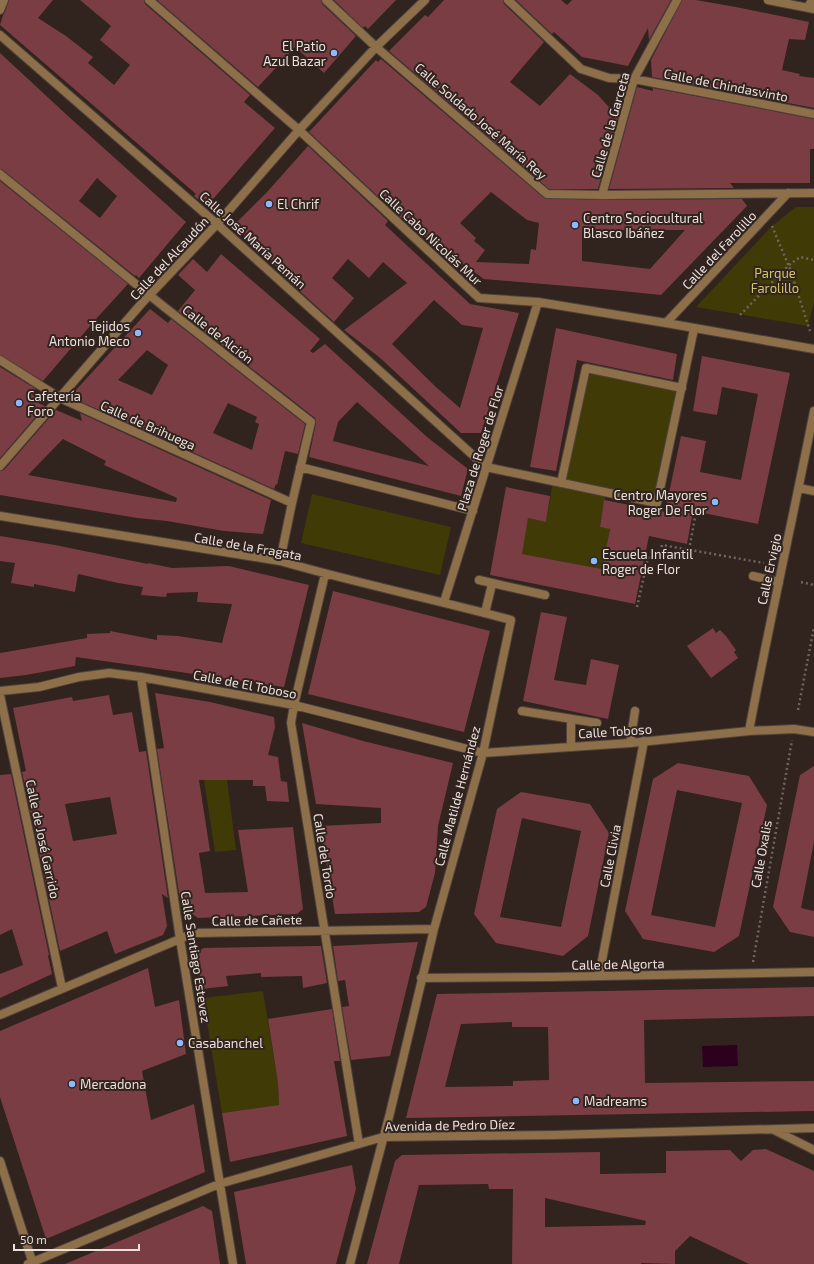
<svg xmlns="http://www.w3.org/2000/svg" width="814" height="1264" viewBox="0 0 814 1264" font-family="'Exo 2',sans-serif">
<rect width="100%" height="100%" fill="#31231e"/>
<!-- green -->
<path fill="#403a07" d="M796,207h18v95l-6,24 -112,-19 76,-81z
M586,368l96,20 -25,115 -51,-11 -6,34 10,3 -8,40 -81,-15 7,-36 18,4 7,-41 8,2z
M312,494l139,33 -11,48 -139,-32z
M204,780h23l9,70 -21,2z
M263,991l15,92 1,22 -57,8 -19,-115z"/>
<!-- water -->
<path fill="#2d001d" d="M737,1045l1,21 -35,1 -1,-21z"/>
<!-- building -->
<path fill="#7a3d43" fill-rule="evenodd" d="M9,0h44l-15,18 28,18 27,21 -5,6 26,22 16,-20 -30,-25 11,-14 -31,-26h64l1,4 105,91 -6,7 31,26 -68,78 -13,-10 2,-2 -196,-169 3,-10 2,-3z
M157,0h164l1,4 34,32 -32,37 -29,-26 -37,40z
M334,0h62l-28,29 -3,-3 -2,2z
M444,0h59l1,4 40,38 -34,40 30,24 30,-32 28,21 20,22 -20,72h-49l-160,-138 36,-36 3,2z
M516,0h45l6,5 5,-5h99l-22,40 -1,-12 -20,38 -46,-9 -28,-25 -2,2z
M682,0h14l40,7 73,15 -4,18 -16,-1 -7,31 18,4 -1,2 15,2v30l-162,-31 -1,-17z
M0,53l68,63 118,106 -47,56 -3,-3 -1,1 -132,-106 -3,-1zM97,178l20,18 -17,22 -21,-17z
M381,59l163,139 58,2 140,-1 5,7 -86,89 -59,-6 -118,-10 -71,-50 -104,-97 67,-72 2,2zM491,192l36,28 12,3 -3,27 -5,-1 -2,15 -53,-2 9,-12 -11,-9 2,-3 -16,-15zM620,230h65l-35,39 -68,-8v-28l38,1z
M637,87l16,4v-3l161,31v30h-4v34h-80l4,5 -125,1z
M308,146l80,75 -3,4 85,79 49,9 -38,120h-20l-82,-76 -35,-27 63,-47 -24,-21 -14,16 -21,-19 -16,19 22,20 -20,24 -50,-45 -16,-21 -35,-30 35,-35zM434,300l28,25 21,3 -23,80 -23,-20 -45,-44z
M0,181l128,103 -32,35 -53,62 -43,-26z
M221,254l99,85 -10,12 3,2 12,-9 102,93 41,32 -7,27 -152,-39 7,-34 -1,-5 -137,-107 17,-21 -17,-15 15,-16 14,13zM357,402l72,64 -96,-25 5,-19z
M150,309l18,14 3,-4 134,105 -7,30 -13,-3 -8,34 -1,-1 -2,5 -197,-89 -2,-9zM147,350l21,15 -16,30 -34,-15zM228,403l29,14 -2,5 4,2 -7,26 -39,-17z
M556,328l121,26 -4,26 -96,-20 -21,111 -26,-4z
M702,356l88,17 -32,151 -65,-13 -6,33 -38,-8 -14,68 -145,-29 16,-88 44,9 -4,26 -18,-4 -6,36 80,15 8,-40 -10,-2 4,-27 61,12 16,-76 25,5 -6,31 41,8 17,-86 -36,-7 -5,28 -24,-4z
M0,367l36,22 -4,5 5,3 -3,4 11,5 -45,52z
M56,410l26,11 -2,-8 191,87 -8,34 -39,-3 -57,-10 -30,-3 -137,-23v-24l4,-1zM63,439l43,22 -2,4 73,33 -1,4 -148,-27z
M0,536l55,9 93,19v-1l24,5 57,-2 80,19 -25,102 -208,-30 -1,9 -49,9 -26,3v-25l87,-15v-4l23,-1v-2l47,9v-5l21,1 44,7 10,-39 -35,-2 1,-10 -31,1 -1,4 -25,-2 2,-8 -25,-4 -40,-9 -3,18 -41,-8v3l-23,-4 4,-20 -15,-2z
M333,591l157,40 -26,101 -156,-38z
M541,612l26,5 -13,63 32,5 5,-26 28,6 -11,54 -85,-18z
M713,628l3,5 4,-3 6,6 10,14 -2,2 4,6 -27,20 -24,-32z
M155,693l55,9 64,15 1,10 -7,28 10,2 3,24 6,1 2,20 -22,-1 -2,-15h-12v-6h-54l11,71 -11,2 6,40 43,-1 -10,-62 55,-3 10,82 -6,5 -99,4 -17,-12 -24,-157 7,-1z
M109,695l4,20 19,-3 7,40 7,-1 22,147 -6,-4 5,32 -4,9 -48,19 -8,-23 -47,20 -38,-179 4,-1 -13,-63 59,-11 1,4zM110,797l7,37 -44,7 -8,-37z
M302,723l61,18 90,22 -15,63 -3,47 -9,34 -7,5 -84,2 -15,-88 61,-3v-15l-65,-4z
M678,763l71,13 18,29 -28,131 -25,16 -71,-13 -18,-28 28,-132zM677,790l65,13 -27,124 -64,-12z
M814,766v76l-13,66 13,3v26l-24,-5 -17,-25 27,-132z
M11,774l38,181 -1,1 4,18 -52,24v-24l23,-9 -11,-36 -12,6v-160z
M521,792l69,12 19,29 -21,103 -25,20 -67,-13 -22,-29 23,-105zM522,818l59,13 -20,96 -61,-10z
M418,942l-28,114 -39,4 -9,-53 7,-1 -4,-26 -7,1 -5,-35z
M315,946h6l6,37 -24,5 -1,-12 -41,1v-4l-35,3 2,10 -26,3 -6,-37 8,-4z
M148,968l7,39 24,-7 7,54 -44,17 9,49 43,-16 11,68 -159,67 -46,-142v-66z
M814,987v29l-170,4 1,63 169,-2v30l-408,7 31,-124zM512,1022v5h36l1,53 -36,1v5l-68,1 16,-63z
M332,1009l8,52h-6l13,75 -117,26 -8,-49 57,-8 -1,-22 -10,-64z
M766,1149l48,22v93h-65l-59,-28 -15,15v13l-34,-1v1h-129l1,-75h-24l-1,-5 -69,1 -20,79h-32l28,-103 7,-6 198,-3v22l66,-1v-22l64,-1 11,11 12,-11zM545,1198l101,23 -1,4 -100,2z
M352,1165l4,24 -20,75h-90l-12,-72z
M203,1206l9,5 8,53h-155z"/>
<g fill="none" stroke-linecap="round" stroke-linejoin="round">
<!-- service casing -->
<g stroke="#4f413c" stroke-width="10">
<path id="service" d="M753,576l26,6
M479,580l66,15
M485,613l7,-29
M522,711l75,12
M630,743l5,-32
M571,747v-28"/>
</g>
<!-- pedestrian casing -->
<g stroke="#4f413c" stroke-width="10">
<path id="pedestrian" d="M486,467l171,36 37,-174
M561,483l25,-115 96,20
M599,976l45,-235"/>
</g>
<!-- minor casing -->
<g stroke="#4f413c" stroke-width="10">
<path id="minor" d="M149,0l150,130 180,168 59,4 128,21 148,26
M326,0l50,47 171,147 55,1 212,-2
M508,0l73,69 28,9 25,1 180,35
M768,0l46,9
M808,7l4,-7
M0,10l4,-10
M0,35l217,189 269,243
M0,174l163,132 148,116 -19,81 -12,58
M602,195l32,-116 43,-79
M666,323l122,-130
M0,360l60,38 232,105
M0,466l142,-163 75,-79 82,-94 77,-83 49,-47
M300,467l173,44
M799,488l15,3
M0,516l280,45c76,22 154,38 231,59l-28,133 -49,176 -44,184 -40,151
M325,574l-31,131 -3,18 68,421
M444,602l94,-300
M141,677l39,262 53,325
M0,691l39,-4 40,-10 30,-4 32,4 153,28 189,48 147,-10 119,-12 45,-2 20,3
M0,695l62,293
M749,731c20,-107 44,-213 65,-320
M421,978l129,-1 264,-5
M0,1015l194,-82 240,-4
M774,1130l40,20
M0,1161l33,103
M28,1264l191,-80 164,-47 171,-2 260,-7"/>
</g>
<!-- path -->
<path stroke="#716560" stroke-width="2.5" stroke-dasharray="2 3" stroke-linecap="butt" d="M772,226l18,43 20,62
M740,315l49,-50 11,-8 14,3
M689,550l7,-38
M801,582l13,3
M637,607l11,-49 12,-4 2,-9 102,18
M798,710l16,-83
M753,962l39,-222"/>
<!-- service -->
<use href="#service" stroke="#8d6f49" stroke-width="8"/>
<!-- pedestrian -->
<use href="#pedestrian" stroke="#8d6f49" stroke-width="8"/>
<!-- minor -->
<use href="#minor" stroke="#8d6f49" stroke-width="8"/>
</g>
<!-- markers -->
<g fill="#8db9fc" stroke="#31231e" stroke-width="1.5">
<circle cx="334" cy="53" r="4"/>
<circle cx="269" cy="204" r="4"/>
<circle cx="575" cy="225" r="4"/>
<circle cx="138" cy="333" r="4"/>
<circle cx="19" cy="403" r="4"/>
<circle cx="715" cy="502" r="4"/>
<circle cx="594" cy="561" r="4"/>
<circle cx="180" cy="1043" r="4"/>
<circle cx="72" cy="1084" r="4"/>
<circle cx="576" cy="1101" r="4"/>
</g>
<g text-anchor="middle" dominant-baseline="central" stroke-width="4" stroke-linejoin="round" paint-order="stroke">
<!-- poi labels -->
<g font-size="13" fill="#eae0dc" stroke="#31231e" text-anchor="start">
<text x="326" y="46" text-anchor="end">El Patio<tspan x="326" dy="15">Azul Bazar</tspan></text>
<text x="277" y="204">El Chrif</text>
<text x="583" y="218">Centro Sociocultural<tspan x="583" dy="15">Blasco Ibáñez</tspan></text>
<text x="130" y="326" text-anchor="end">Tejidos<tspan x="130" dy="15">Antonio Meco</tspan></text>
<text x="27" y="396">Cafetería<tspan x="27" dy="15">Foro</tspan></text>
<text x="707" y="495" text-anchor="end">Centro Mayores<tspan x="707" dy="15">Roger De Flor</tspan></text>
<text x="602" y="554">Escuela Infantil<tspan x="602" dy="15">Roger de Flor</tspan></text>
<text x="188" y="1043">Casabanchel</text>
<text x="80" y="1084">Mercadona</text>
<text x="584" y="1101">Madreams</text>
</g>
<!-- street labels -->
<g font-size="13" fill="#eae0dc" stroke="#31231e">
<text transform="translate(726 85) rotate(11)">Calle de Chindasvinto</text>
<text transform="translate(481 121) rotate(41)">Calle Soldado José María Rey</text>
<text transform="translate(610 125) rotate(-74)">Calle de la Garceta</text>
<text transform="translate(431 237) rotate(43)">Calle Cabo Nicolás Mur</text>
<text transform="translate(253 240) rotate(42)">Calle José María Pemán</text>
<text transform="translate(719 250) rotate(-47)">Calle del Farolillo</text>
<text transform="translate(169 258) rotate(-47)">Calle del Alcaudón</text>
<text transform="translate(218 334) rotate(38)">Calle de Alción</text>
<text transform="translate(148 425) rotate(24)">Calle de Brihuega</text>
<text transform="translate(480 448) rotate(-73)">Plaza de Roger de Flor</text>
<text transform="translate(248 546) rotate(10)">Calle de la Fragata</text>
<text transform="translate(769 569) rotate(-78)">Calle Ervigio</text>
<text transform="translate(245 684) rotate(11)">Calle de El Toboso</text>
<text transform="translate(615 731) rotate(-4)">Calle Toboso</text>
<text transform="translate(457 796) rotate(-75)">Calle Matilde Hernández</text>
<text transform="translate(43 839) rotate(78)">Calle de José Garrido</text>
<text transform="translate(761 854) rotate(-80)">Calle Oxalis</text>
<text transform="translate(325 856) rotate(81)">Calle del Tordo</text>
<text transform="translate(610 856) rotate(-79)">Calle Clivia</text>
<text transform="translate(257 920) rotate(-1)">Calle de Cañete</text>
<text transform="translate(196 957) rotate(81)">Calle Santiago Estevez</text>
<text transform="translate(618 964) rotate(-1)">Calle de Algorta</text>
<text transform="translate(450 1125) rotate(-1)">Avenida de Pedro Díez</text>
</g>
<!-- park labels -->
<g font-size="13" fill="#d0c568" stroke="#31231e">
<text x="775" y="273">Parque<tspan x="775" dy="15">Farolillo</tspan></text>
</g>
</g>
<!-- scale -->
<path d="M14 1244v6h125v-6" fill="none" stroke="#eae0dc" stroke-width="2"/>
<text x="20" y="1244" font-size="12" fill="#eae0dc" stroke="#31231e" stroke-width="3" paint-order="stroke">50 m</text>
</svg>
